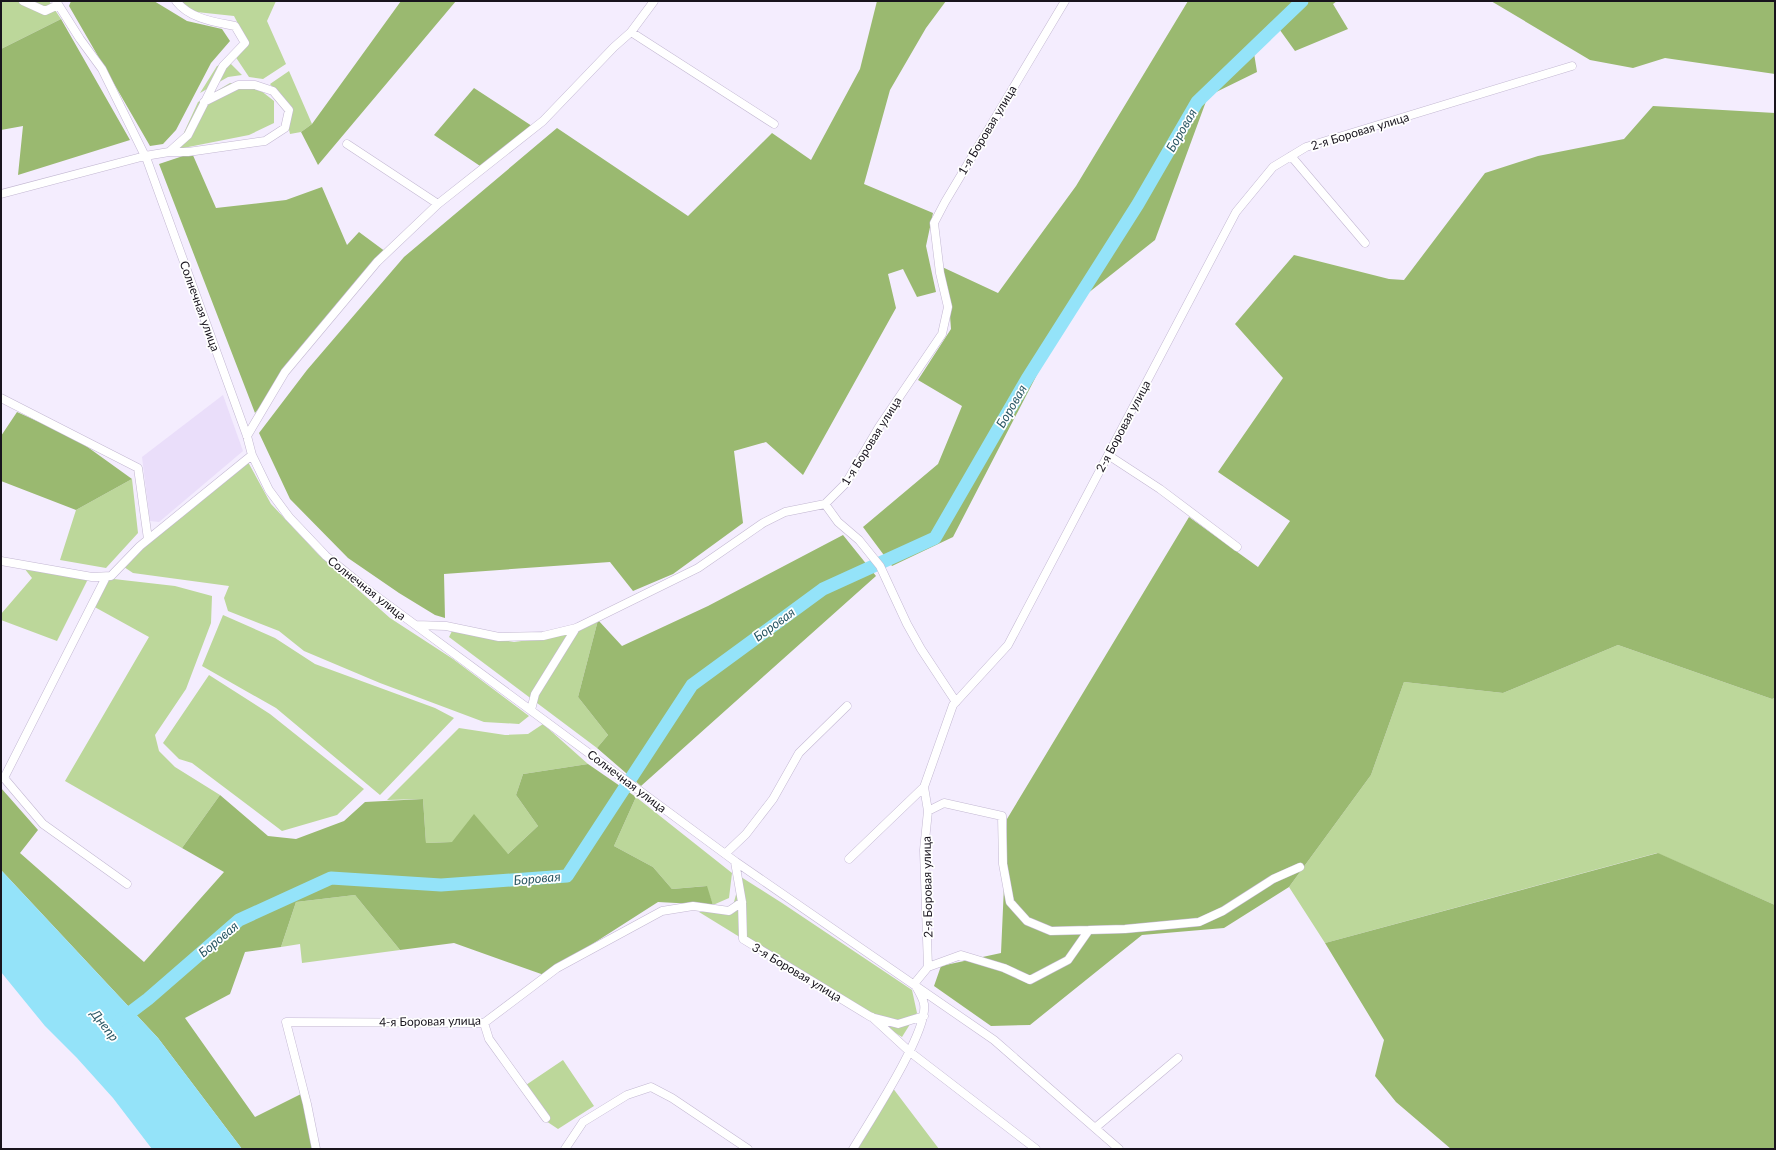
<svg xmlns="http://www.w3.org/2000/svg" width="1776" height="1150" viewBox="0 0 1776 1150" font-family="Lato,sans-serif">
<rect width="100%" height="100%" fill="#f4edfe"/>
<!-- built -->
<path fill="#eadefa" d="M223,395l20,56 -84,71 -9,-1 -8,-64z"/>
<!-- green -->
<path fill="#bcd79a" d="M1,1h48l12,18 -60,30z
M179,1h97l-9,20 19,43 -23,15 -14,-2 -16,-24 13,-14 -12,-23 -47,-5z
M229,62l13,13 -14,2 -28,16 17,-27z
M289,71l23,53 -11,8 -11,2 -8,-35 -12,-15z
M230,83l25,3 19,15v22l-25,12 -86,17 18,-13 17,-37z
M248,462l23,42 48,51 71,63 63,41 76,57 -10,8 -35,-2 -104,-39 -76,-32 -25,-20 -51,-20 -4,-13 5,-12 -96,-13 -9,-6 26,-26z
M132,479l6,54 -32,35 -46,-8 16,-50z
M24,568l65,9 -32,64 -56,-21v-6l31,-36z
M105,578l70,8 37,10 -1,27 -25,66 -31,46 4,16 16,16 45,28 -38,53 -117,-67 84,-144 -58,-32z
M223,615l52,23 40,26 120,44 19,10 -74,77 -104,-87 -74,-42z
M598,620l-20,77 30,38 -11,13 -148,-111 3,-6 62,11 52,-7z
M1618,645l154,54 3,-1v207l-118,-52 -332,90 -36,-56 82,-112 33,-93 99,11z
M209,675l61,39 94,75 -27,26 -55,16 -90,-68 -13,-4 -16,-16z
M543,724l45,40 -65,10 -7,21 22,31 -30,28 -56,-12 -26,1 -3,-44 -36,1 72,-72 46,7 23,-1z
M636,797l96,76 -3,25 -16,7 -7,-19 -34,3 -19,-22 -39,-21z
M741,877l41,26 130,87 5,23 -15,24 -203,-125 33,-3z
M355,895l45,55 -98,13 -2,-19 -19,3 15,-45z
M563,1060l31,46 -36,23 -12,-8 -23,-34z
M892,1087l47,62h-83z"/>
<!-- forest -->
<path fill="#9ab970" d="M71,1h83l33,20 35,8 8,12 -19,22 -35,67 -13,14 -13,2 -81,-140z
M401,1h55l-138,164 -17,-33 11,-8z
M877,1h69l-20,27 -36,62 -26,94 69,29 -7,33 10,46 -19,5 -14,-28 -15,5 8,34 -93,167 -37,-33 -32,9 9,72 -70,51 -40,17 -23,-29 -166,12 1,44 -10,-3 -36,-22 -51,-35 -58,-59 -31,-66 48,-63 97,-113 153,-129 131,88 84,-83 39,27 49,-91z
M1188,1h149l-4,3 15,25 -53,22 -18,-25 -24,21 4,25 -49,24 -53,144 -82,65 -120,232 -61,29 -29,-39 75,-63 24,-58 -44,-26 33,-51 -3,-40 -8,-23 58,27 78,-107z
M1491,1h284v73l-110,-16 -32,10 -43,-8z
M61,19l69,121 -112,35 5,-49 -22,4v-81z
M474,88l61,40 -49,42 -52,-35z
M1653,106l122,7v585l-3,1 -154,-54 -115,48 -99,-11 -33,93 -82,112 -65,41 -82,7 -112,90 -39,1 -57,-40 7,-20 60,-13 6,-134 182,-302 69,50 32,-46 -72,-49 65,-94 -48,-54 59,-69 95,24 15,1 81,-107 53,-17 86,-17z
M192,153l24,55 70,-8 36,-13 25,58 12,-13 27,20 -131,161 -96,-249z
M17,412l58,26 57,41 -56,31 -75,-29v-45z
M843,535l33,41 -235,210 -44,-38 11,-13 -30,-38 20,-77 24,26 86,-40z
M588,764l48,33 -22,49 39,21 19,22 35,-3 6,19 -55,-3 -114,73 -90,-32 -54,7 -45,-55 -59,7 -15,45 -36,5 -15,42 -45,24 70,99 46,-23h3l8,55h-70l-84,-111 -157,-168v-82l37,42 -18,23 124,109 80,-90 -42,-24 38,-53 48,41 28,3 48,-18 21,-19 58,-3 3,44 26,-1 22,-28 34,40 30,-28 -22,-31 7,-21z
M1658,853l117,52v244h-324l-55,-47 -21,-26 9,-36 -59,-97z"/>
<!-- water -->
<path fill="#94e3f9" d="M1,870l157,168 84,111h-90l-39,-51 -36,-40 -32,-32 -44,-54z"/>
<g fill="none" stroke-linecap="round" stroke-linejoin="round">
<!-- river -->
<path stroke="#94e3f9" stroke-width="13" d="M119,1021l29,-22 91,-79 92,-42 110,7 126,-9 125,-191 131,-96 112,-51 92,-159 111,-175 59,-102 105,-101"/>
<!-- minor casing -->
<g stroke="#c3b8d2" stroke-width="9">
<path id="minor" d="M23,1l22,10 13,-6
M56,1l24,38 22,30 45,91 100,276 5,19 17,35 20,27 37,39 42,34 368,272 258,178 125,109
M631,32l23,-31
M347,144l91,60
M169,152h19l77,-11 20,-13 4,-18 -16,-19 -18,-6h-17l-34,17
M1291,156l74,87
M1,194l144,-38 24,-4 19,-17 35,-69 22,-23 -10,-17c-20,-4 -45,-7 -59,-25
M1,398l137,70 10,71
M247,436l38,-64 92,-110 61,-58 105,-83 71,-74 17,-15 143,92
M1108,455l52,34 77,58
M825,504l13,18 21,18 21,26 27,58 14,25 35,53
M1,561l91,16 19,-1 29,-30 112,-91
M106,577l-102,201 39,46 84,60
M416,625l30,1 53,11 44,-1 33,-8 122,-60 65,-45 22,-11 40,-8 21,-21 33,-56 63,-93 6,-27 -8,-34 -6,-50 11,-21 120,-201
M531,710l4,-16 41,-66
M928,811l16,-8 58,13 1,48 7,38 17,19 24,10 38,-1
M725,854l21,-20 27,-35 26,-46 48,-47
M849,859l75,-72
M735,862l7,40 1,37 128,78 27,7 26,-8
M928,967l33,-12 43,13 26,12 38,-20 21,-30 36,-1 74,-7 24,-11 50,-32 27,-12
M914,984l14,-17 -4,-117 4,-39 -4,-24 29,-82 55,-60 228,-433 37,-45 33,-20 266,-81
M872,1017l38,35 126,97
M484,1023l5,16 57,79
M1095,1128l83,-70
M316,1149l-9,-45 -21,-82 198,1 73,-55 105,-57 31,-5 36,5 13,-9
M565,1149l18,-27 44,-27 24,-8 21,11 76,51
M853,1149c16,-27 76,-118 71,-145 -1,-6 -6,-14 -9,-19"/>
</g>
<!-- minor -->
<use href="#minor" stroke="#fff" stroke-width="8"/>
</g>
<g text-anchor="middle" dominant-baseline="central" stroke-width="3.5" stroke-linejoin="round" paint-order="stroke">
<!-- street labels -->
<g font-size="12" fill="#18141d" stroke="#fff">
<text transform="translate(987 130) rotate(-59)">1-я Боровая улица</text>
<text transform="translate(1360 131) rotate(-17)">2-я Боровая улица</text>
<text transform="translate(200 306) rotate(70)">Солнечная улица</text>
<text transform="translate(1123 426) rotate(-62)">2-я Боровая улица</text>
<text transform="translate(871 441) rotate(-58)">1-я Боровая улица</text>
<text transform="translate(367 588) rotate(38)">Солнечная улица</text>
<text transform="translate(627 781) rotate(37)">Солнечная улица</text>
<text transform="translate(927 887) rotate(-91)">2-я Боровая улица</text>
<text transform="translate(797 972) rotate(31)">3-я Боровая улица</text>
<text transform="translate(430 1021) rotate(-1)">4-я Боровая улица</text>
</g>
<!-- water labels -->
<g font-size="13" font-style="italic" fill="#2b5865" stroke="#fff">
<text transform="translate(1181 130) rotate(-60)">Боровая</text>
<text transform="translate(1011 406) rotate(-60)">Боровая</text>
<text transform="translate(774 624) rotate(-36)">Боровая</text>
<text transform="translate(537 878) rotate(-5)">Боровая</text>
<text transform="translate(218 939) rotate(-40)">Боровая</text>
<text transform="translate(105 1025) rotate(52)">Днепр</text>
</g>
</g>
<!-- border -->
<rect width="1776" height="1150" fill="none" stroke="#18141d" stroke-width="4"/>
</svg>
